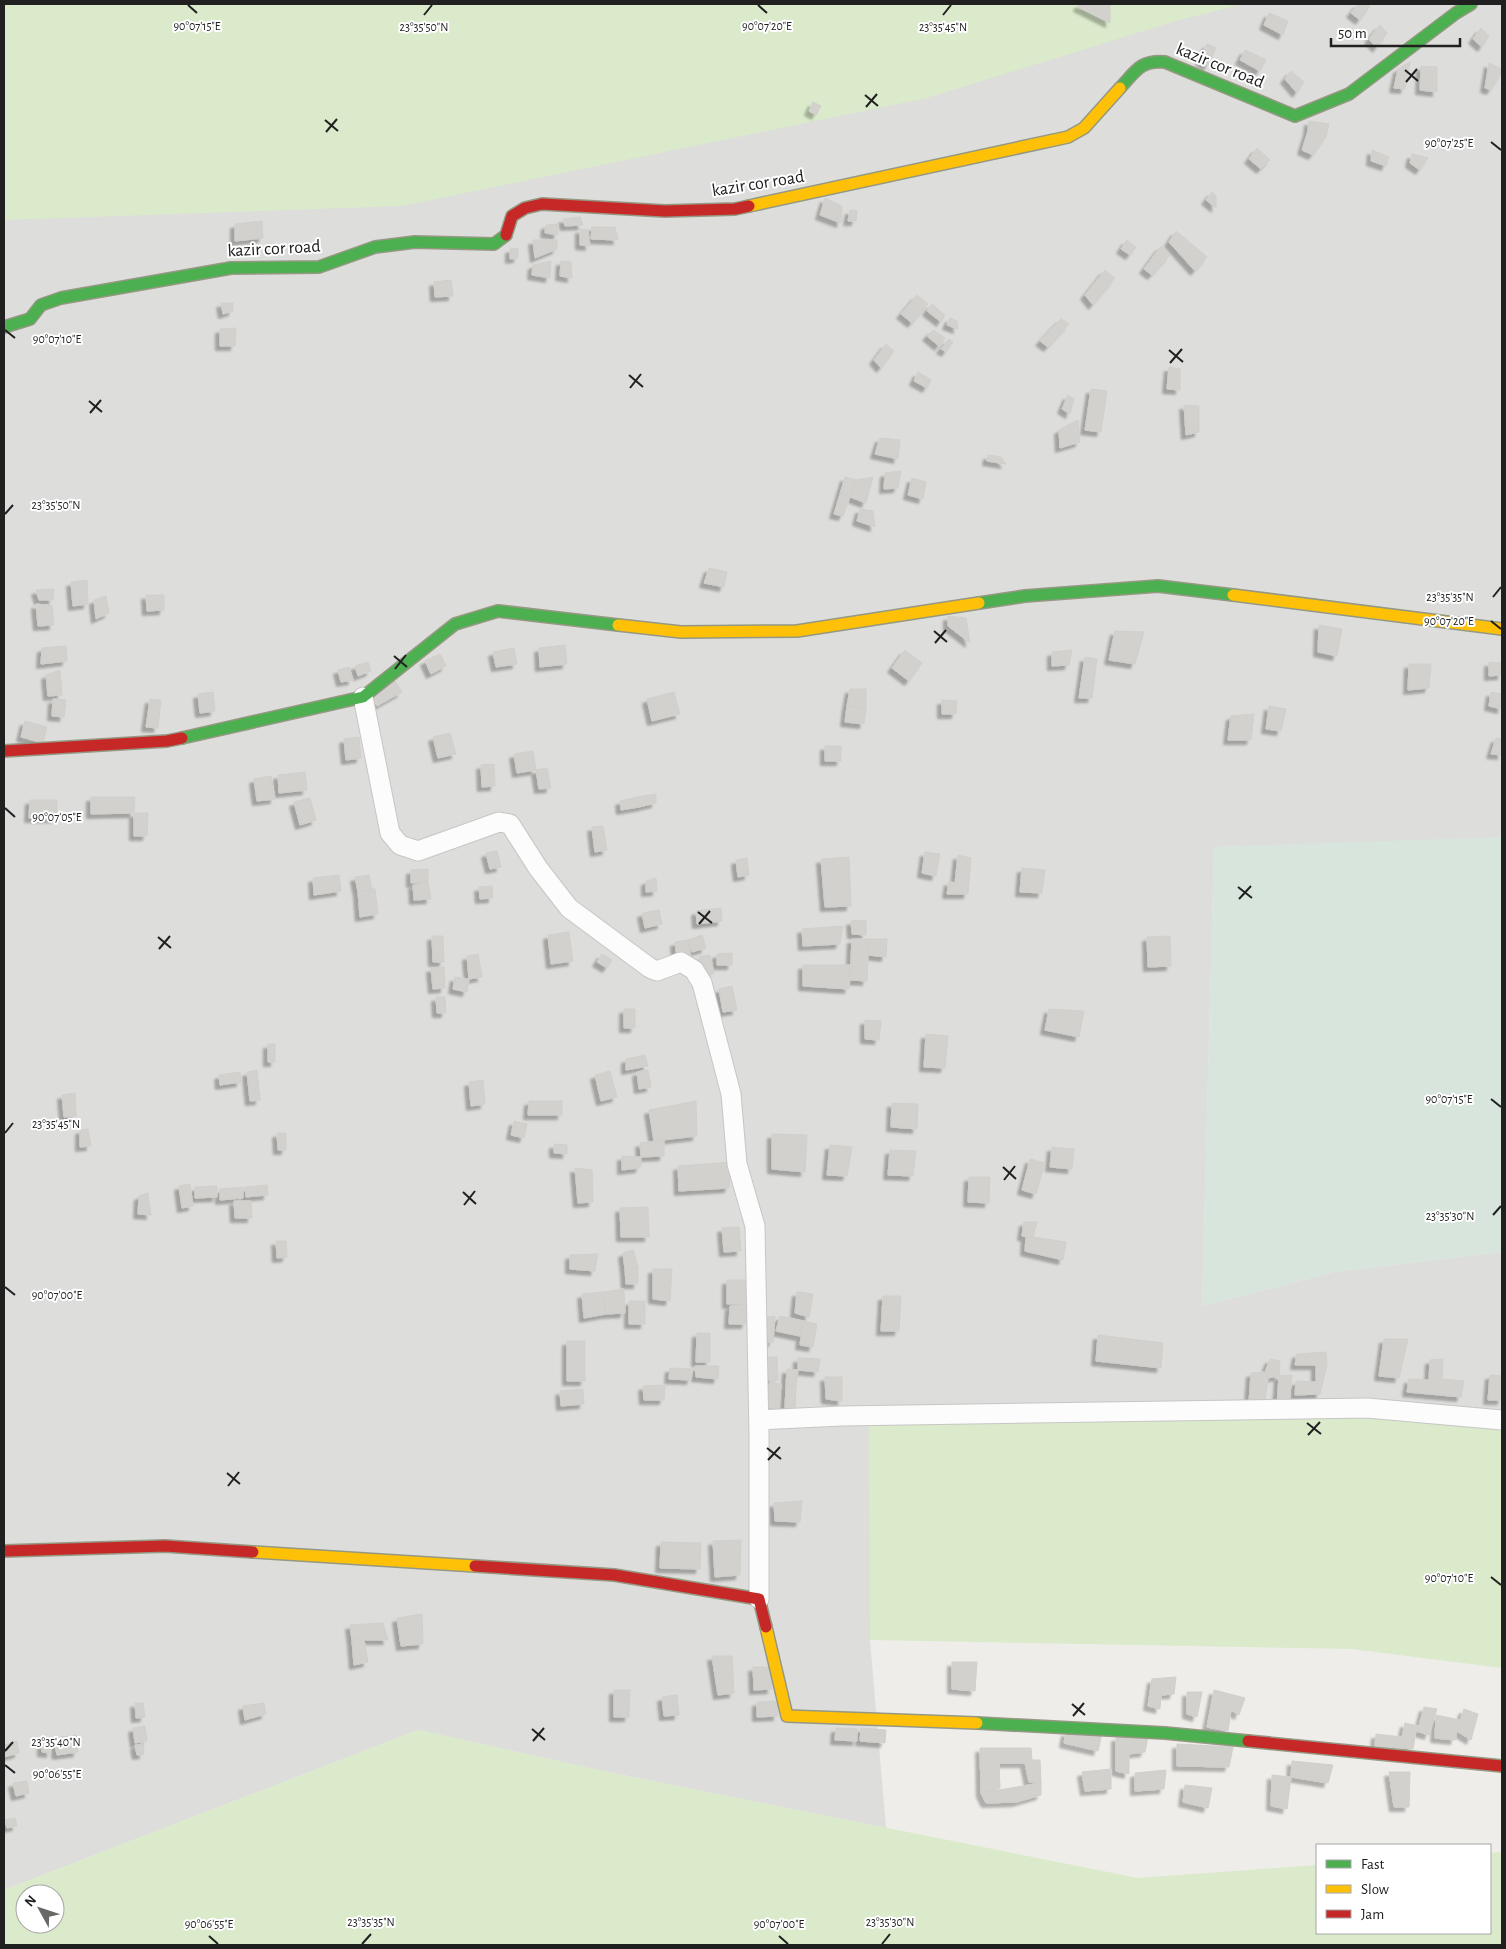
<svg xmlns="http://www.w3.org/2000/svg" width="1506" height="1949" viewBox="0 0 1506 1949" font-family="'Alegreya Sans',sans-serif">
<defs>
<filter id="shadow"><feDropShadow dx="-4.5" dy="4.5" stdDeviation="1" flood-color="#0004"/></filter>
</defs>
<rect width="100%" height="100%" fill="#eeedea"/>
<!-- residential -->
<path fill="#dddddb" d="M1232,4h270v834l-288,9 -12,459 132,-34 168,-20v176l-632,212 16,188 -288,-58 -180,-40 -414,160v-1699z"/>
<!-- grass -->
<path fill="#daeaca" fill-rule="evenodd" d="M4,4h1239l-67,17 -249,77 -525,108 -398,14z
M1346,1412l156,16v240l-150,-19 -482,-9 -1,-220z
M418,1730l199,44 521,104 179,-13v68h173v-80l12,-1v93h-1498v-55zM25,1894h30v30h-30z"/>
<!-- wetland -->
<path fill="#d7e5dd" d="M1502,837v415l-168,20 -132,34 12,-459z"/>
<!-- building -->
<path fill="#d3d1ce" stroke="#d1cfcb" filter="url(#shadow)" d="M1079,4h31v19l-32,-16z
M1358,4h10l2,2 -10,14 -9,-7z
M1269,13l19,8 -5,14 -19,-10z
M1380,25l7,8 -10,15 -8,-9z
M1481,28l8,8 -7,11 -9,-8z
M1207,44l9,4 -8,18 -8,-5z
M1245,50l21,10 -6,11 -20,-11z
M1410,62l-5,27 -11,-1 4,-19z
M1489,63l13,6v3l-11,18 -6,-2z
M1421,66l16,1v25l-17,-2z
M1291,71l13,11 -7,11 -12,-14z
M813,102l8,4 -5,9 -7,-4z
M1309,121l20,3 -3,13 -18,-6z
M1308,131l18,6 -13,18 -11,-5z
M1257,148l13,12 -9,9 -12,-10z
M1372,150l17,7 -3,9 -15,-5z
M1412,154l16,4 -8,12 -10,-7z
M1212,192l4,4v12l-10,-8z
M825,198l17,8 -1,17 -21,-8z
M850,210l7,1 -1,10h-8z
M580,217l3,8 -18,1 -2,-7z
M262,221l1,17 -28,3v-17z
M558,224v11l-13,-2 1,-8z
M592,227h23l3,13 -27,-1z
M580,229l8,1 2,16 -10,-1z
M1176,231l31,26 -12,14 -26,-29z
M533,240h24v9l-22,9z
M1127,240l9,7 -6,8 -9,-6z
M1161,246l9,9 -18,20 -8,-6z
M518,248v10l-8,1v-10z
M551,261l-1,17 -18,-3 1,-10z
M561,261l10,1 1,16 -12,-2z
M1105,270l10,8 -22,27 -8,-10z
M451,280l2,16 -18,1 -1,-15z
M917,295l11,9 -16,19 -11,-9z
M221,303h12v8l-10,3z
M932,304l13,11 -4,7 -14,-11z
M950,318l7,3 1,8 -11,-4z
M1061,319l8,5 -21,23 -8,-6z
M236,328l-1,18h-15v-17z
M933,330l12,8 -6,8 -12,-10z
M949,339l4,3 -7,10 -5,-3z
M886,344l8,7 -13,17 -7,-8z
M1169,367l11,2v21l-13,-1z
M918,372l13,8 -4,8 -13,-7z
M1091,389l16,2 -6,41 -16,-2z
M1068,395l6,4 -4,15 -8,-5z
M1184,405l15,1v26l-13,3z
M1078,420l2,22 -20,6 -1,-18z
M880,438l20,2 -2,19 -23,-5z
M988,455l13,2 5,7 -19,-3z
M901,471l-3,17 -14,1 1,-16z
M845,477l11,3 -6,17 -10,-3z
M873,477l-7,26 -16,-6 6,-17z
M912,478l14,4 -3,17 -15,-4z
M840,494l10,3 -7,19 -9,-2z
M860,509l13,2 2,16 -18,-6z
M709,568l18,4 -3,15 -20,-4z
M87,580l1,24 -15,2 -2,-24z
M54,589l-1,11h-14l-3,-10z
M146,595h18v15l-17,1z
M106,596l3,17 -13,6 -2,-19z
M36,604l16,2 2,19 -16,1z
M948,616l18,2 4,25 -22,-17z
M1319,625l23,4 -5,27 -19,-4z
M1115,631l29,1 -9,32 -26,-4z
M565,645l2,19 -27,3 -1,-19z
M66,646l1,15 -26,3 1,-16z
M514,648l3,16 -21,3 -3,-15z
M905,650l17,13 -13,18 -17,-13z
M1072,650l-3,15 -17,1v-14z
M440,654l6,12 -15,8 -6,-13z
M1085,657l12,2 -5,39h-13z
M368,662l3,9 -13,5 -3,-10z
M1489,662l13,1v12l-13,1z
M1409,664h22l-2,24 -21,2z
M349,667l4,13 -12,2 -3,-12z
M60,670l2,25 -14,1 -2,-21z
M395,681l7,11 -25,14 -6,-10z
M850,689h16v19l-19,-2z
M213,692l2,19 -15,2 -2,-19z
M674,692l6,22 -28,7 -5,-22z
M1491,692l11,2v15l-13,-3z
M53,699l13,1 -2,17 -12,-1z
M150,699l11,1 -3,28 -12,-1z
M942,700l15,1 -1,13h-14z
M847,706l19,2 -2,16 -19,-2z
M1269,706l17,3 -5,22 -15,-2z
M1254,714l-3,26h-23l3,-24z
M25,721l22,6 -4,16 -22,-6z
M450,733l6,21 -18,4 -5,-21z
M359,737l2,21 -15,2 -2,-21z
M1496,738l6,1v16l-11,-1z
M825,746h16v15h-16z
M533,751l3,19 -19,3 -3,-19z
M494,764l1,22 -13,1 -1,-22z
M547,768l4,20 -12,1 -3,-19z
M305,772l2,18 -28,3 -1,-18z
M271,776l4,23 -18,2 -3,-22z
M656,794v9l-17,4 -2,-10z
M91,797h44l-1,16 -43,1z
M637,797l2,10 -18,3 -1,-9z
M310,798l6,22 -16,5 -6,-23z
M30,800h27v18h-28z
M134,813h14l-1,23h-13z
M603,826l4,24 -12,2 -3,-25z
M497,851l4,16 -11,2 -4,-16z
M925,852l15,2 -4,22 -14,-3z
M958,855l13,3 -3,36h-21l2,-13 6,2z
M849,857l2,49 -26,1 -4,-48z
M747,858l2,17 -11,2 -2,-17z
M1022,868l23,2 -3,23 -22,-1z
M428,869v13l-17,1v-13z
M339,875l2,16 -27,4 -1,-17z
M369,875l3,14 -14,3 -3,-15z
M656,878l1,13 -11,1v-11z
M428,882l3,17 -17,1 -1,-15z
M492,886l1,12 -13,1 -1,-12z
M372,889h3l3,25 -18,3 -2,-25z
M721,908l1,13 -25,3 -1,-13z
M659,910l3,14 -17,4 -3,-15z
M866,920v15l-14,-1 -1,-13z
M843,926l-3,18 -37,2 -1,-17z
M569,932l4,29 -22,3 -3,-29z
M702,935l4,13 -14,4 -4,-12z
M432,936h11l1,26h-11z
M1170,936l1,30 -23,1 -1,-30z
M852,939h17l-2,42 -17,-1z
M869,939h18l-1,18 -18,-2z
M688,940l3,17 -14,2 -2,-17z
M732,953v12h-15v-11z
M478,954l4,23 -13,2 -2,-23z
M602,954l10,6 -5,8 -10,-6z
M710,955l4,19 -12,2 -3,-19z
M803,965h48l-2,24 -46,-3z
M444,967l1,21 -12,1 -2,-21z
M455,977l14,2 -2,13 -14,-3z
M732,986l5,24 -14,2 -4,-23z
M436,997h9l1,16h-9z
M624,1009h11v19h-11z
M1049,1009l35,2 -5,26 -34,-7z
M865,1020l16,1 -2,19 -14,-1z
M926,1034l22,2 -3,32 -21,-1z
M268,1044h7v18h-7z
M645,1055l3,11 -22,4v-11z
M257,1070l3,30 -10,1 -3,-29z
M648,1070l3,17 -12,2 -2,-17z
M610,1071l7,26 -16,4 -6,-26z
M240,1072l1,10 -21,3 -1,-10z
M483,1080l2,24 -14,2 -2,-24z
M75,1093l1,23 -12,1 -2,-22z
M529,1101h33v14h-34z
M696,1101l1,35 -43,5 -5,-31z
M892,1103l26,1 -1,25 -26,-2z
M514,1121l13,3 -3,14 -13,-3z
M88,1129l3,17 -11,1v-17z
M277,1133h9v17h-8z
M772,1134l35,1 -2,37 -33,-3z
M664,1140v16l-23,1 -1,-14z
M554,1144l13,1v9l-13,-1z
M830,1145l22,2 -5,29 -20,-1z
M1052,1147l22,2 -2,20 -22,-2z
M890,1150l26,1 -3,25 -25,-1z
M622,1156l19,1 -1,11 -18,2z
M1030,1159l15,4 -9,31 -14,-4z
M731,1162l-2,26 -50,3 -1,-25z
M575,1168l17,2 1,32 -15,1z
M969,1177h21l-1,26 -21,-1z
M190,1184l3,22 -11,2 -3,-22z
M267,1185l1,10 -22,2 -1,-10z
M217,1186v11l-22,1v-11z
M243,1187v11l-23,2v-11z
M148,1193l3,22 -13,-1 1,-18z
M234,1201h17l1,17h-17z
M648,1207l1,30h-28l-1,-29z
M1024,1222h13l-4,15 -11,-1z
M739,1227l2,24 -17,1 -2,-24z
M1026,1236l40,6 -3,18 -38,-9z
M276,1241h10l1,16 -10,1z
M633,1250l5,17 -13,2 -2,-16z
M598,1254l-3,17 -25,-2v-14z
M638,1267v17h-12l-1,-15z
M653,1269h19l-2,32 -17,-2z
M727,1280h19l-1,24h-18z
M624,1289l1,24 -19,1 -3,-22z
M603,1292l3,22 -22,4 -2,-24z
M797,1292l16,2 -4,23 -14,-4z
M883,1296h18l-2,35h-18z
M629,1301h16v23h-16z
M745,1304l3,1 -2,19h-17l1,-18z
M775,1316l-2,26h-14l1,-24z
M780,1316l23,5 -3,15 -24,-5z
M803,1321l14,3 -4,23 -13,-2z
M697,1333h13v29h-14z
M1098,1335l65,8 -2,25 -65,-7z
M1384,1339h24l-9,39 -20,-2z
M567,1341h18v40h-18z
M1326,1352l1,13 -7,29 -25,1 1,-14 20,1v-17h-21l2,-11z
M760,1357h17l1,23 -8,2z
M798,1358l22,1 -2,13 -20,-2z
M1270,1359l10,2 -1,15 -11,2 -3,23 -16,1 2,-29 14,-1z
M1443,1359l-1,20 22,2 -3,16 -54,-5 2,-13 20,1 1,-20z
M695,1366h24l-1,13 -22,-2z
M670,1368l23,1 -2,11 -22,-1z
M787,1369l11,1 -2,16 -10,-1z
M1292,1375l-3,29 -12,1 2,-29z
M1490,1375l12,1v24h-14z
M825,1377h17v24l-16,-2z
M770,1382l11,2 -2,25 -18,-2z
M665,1385l-1,15h-20l-1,-14z
M786,1385l10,1 -1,25 -10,-2z
M583,1389l1,15 -23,2 -1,-15z
M802,1501l-2,21 -25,-1 -1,-18z
M741,1540l-1,35 -25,2 -2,-36z
M661,1542l40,1 -1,26 -40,-1z
M422,1614l1,30 -22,2 -4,-28z
M383,1623l5,17h-36l-2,-15z
M352,1640h12l4,22 -14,3z
M712,1656h20l2,37 -16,2z
M952,1662h25l-2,29 -23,-2z
M753,1667h17l2,22 -18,1z
M1176,1677l-2,17 -13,1 -1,14 -12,-3 4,-27z
M614,1690h16l-1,27h-15z
M1214,1690l31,8 -6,17 -8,-5 -3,21 -21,-4z
M1187,1692h15l-5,25 -10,-3z
M677,1695l2,20 -15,1 -2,-19z
M777,1701l1,15 -21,1v-15z
M135,1703h8l2,14 -9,1z
M264,1703l2,11 -21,6 -2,-14z
M1424,1707l13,2 -8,26 -13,-4 -3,18 -38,-3 1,-12 26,3 3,-14 14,3z
M1464,1709l14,5 -7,26 -14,-9 -2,9 -20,-2 1,-23 24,5z
M145,1726l2,15 -12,2 -2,-15z
M836,1728l21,1v12l-22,-1z
M861,1728l25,2 -1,13 -25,-2z
M1066,1732l36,1 -4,18 -34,-8z
M76,1735l2,17 -21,3 -3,-17z
M1116,1737h32l-3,15 -16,2v20l-13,-3z
M51,1740v13l-9,-1v-11z
M17,1741l2,12 -15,4v-12z
M143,1744l1,10 -7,1 -2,-10z
M1177,1744l56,3 -4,20 -52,-1z
M980,1748h51l1,12h8l1,23 -12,-1 -4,-19h-26l1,25 -19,5z
M1292,1761l41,4 -5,18 -37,-6z
M1111,1769v20l-26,2 -3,-19z
M1166,1770l-2,19 -29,2v-18z
M1389,1772h21l-1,35h-15z
M1272,1775l19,2 -4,32 -16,-3z
M27,1781l2,12 -13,3 -3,-13z
M1041,1783v12l-24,7 -31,1 -5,-10z
M1185,1785l27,3 -4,20 -25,-6z
M15,1818l2,8 -10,2 -2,-8z"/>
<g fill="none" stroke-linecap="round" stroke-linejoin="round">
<!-- street casing -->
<g stroke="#c7c6c5" stroke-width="21">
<path id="street" d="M363,697l27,136 10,12 18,6 81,-29 11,2 28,44 31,40 81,60 7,3 24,-9 13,8 8,13 29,111 6,70 18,62 4,209v164
M759,1420l83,-4 525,-8 135,12"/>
</g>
<!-- fast casing -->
<g stroke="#959882" stroke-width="14">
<path id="fast" d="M1120,88c16,-17 20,-28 45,-26l130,54 54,-22 107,-81 15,-9
M4,327l26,-8 11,-14 20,-7 170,-30 88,-1 56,-20 40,-5 79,2 12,-9
M979,603l46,-7 133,-10 75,9
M182,738l181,-41 92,-73 43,-13 120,14
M977,1723l188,10 83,8"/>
</g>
<!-- slow casing -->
<g stroke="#959882" stroke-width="14">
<path id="slow" d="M749,206l319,-69 16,-9 36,-40
M1233,595l269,34
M618,625l63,7 116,-1 182,-28
M253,1552l222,14
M766,1627l21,89 190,7"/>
</g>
<!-- jam casing -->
<g stroke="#959882" stroke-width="14">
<path id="jam" d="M506,235l6,-19 13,-8 17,-4 123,7 70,-2 14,-3
M4,751l163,-10 15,-3
M4,1551l161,-5 88,6
M475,1566l139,9 145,24 7,28
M1248,1741l254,25"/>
</g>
<!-- street -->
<use href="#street" stroke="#fcfcfc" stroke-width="19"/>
<!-- fast -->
<use href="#fast" stroke="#4caf50" stroke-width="11"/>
<!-- slow -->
<use href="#slow" stroke="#ffc107" stroke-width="11"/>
<!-- jam -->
<use href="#jam" stroke="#c62828" stroke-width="11"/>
</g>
<!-- ticks -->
<path fill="none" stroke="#202020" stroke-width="2" d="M188,5l9,8M758,5l9,8M424,15l8,-10M943,15l8,-10M1405,70l13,11M1406,82l11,-13M865,95l13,11M866,107l11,-13M325,120l13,11M326,132l11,-13M1491,142l10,8M5,330l10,8M1169,350l14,12M1170,363l12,-14M629,375l14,12M630,388l11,-14M89,401l13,11M90,413l11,-13M5,514l8,-9M1493,597l8,-10M1491,621l10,8M934,631l13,11M935,643l11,-13M394,656l13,11M395,669l11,-14M5,808l10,9M1238,887l14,11M1239,899l12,-13M698,912l14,11M699,924l11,-13M158,937l13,11M159,949l11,-13M1491,1099l10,8M5,1133l8,-10M1003,1167l13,12M1004,1180l11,-14M463,1192l13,12M464,1205l11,-14M1493,1215l8,-9M5,1287l10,8M1307,1423l14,11M1308,1435l12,-13M767,1448l14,11M768,1460l12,-13M227,1473l13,11M228,1486l11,-14M1491,1577l10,8M1072,1704l13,11M1073,1716l11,-13M532,1729l13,11M533,1741l11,-13M5,1751l8,-9M5,1765l10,8M209,1936l9,8M779,1936l9,8M362,1944l9,-10M882,1944l8,-10"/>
<g text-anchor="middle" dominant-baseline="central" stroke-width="4" stroke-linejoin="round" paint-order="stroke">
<!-- street labels -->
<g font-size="18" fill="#202020" stroke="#fff">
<text transform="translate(1220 66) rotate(22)">kazir cor road</text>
<text transform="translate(758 184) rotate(-9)">kazir cor road</text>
<text transform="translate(274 249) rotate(-3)">kazir cor road</text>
</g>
</g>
<g font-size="12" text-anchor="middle" fill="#202020" stroke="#fff" stroke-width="4" stroke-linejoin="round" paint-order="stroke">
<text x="767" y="30">90°07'20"E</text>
<text x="197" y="30">90°07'15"E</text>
<text x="424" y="31">23°35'50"N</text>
<text x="943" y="31">23°35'45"N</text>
<text x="1449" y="147">90°07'25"E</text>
<text x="57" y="343">90°07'10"E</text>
<text x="56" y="509">23°35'50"N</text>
<text x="1450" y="601">23°35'35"N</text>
<text x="1449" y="625">90°07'20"E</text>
<text x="57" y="821">90°07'05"E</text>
<text x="1449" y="1103">90°07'15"E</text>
<text x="56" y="1128">23°35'45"N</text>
<text x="1450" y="1220">23°35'30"N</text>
<text x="57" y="1299">90°07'00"E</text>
<text x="1449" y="1582">90°07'10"E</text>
<text x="56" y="1746">23°35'40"N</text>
<text x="57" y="1778">90°06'55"E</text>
<text x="371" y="1926">23°35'35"N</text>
<text x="890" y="1926">23°35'30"N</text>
<text x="209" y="1928">90°06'55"E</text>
<text x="779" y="1928">90°07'00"E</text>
</g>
<!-- border -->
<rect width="1506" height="1949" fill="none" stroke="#202020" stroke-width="10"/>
<!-- legend -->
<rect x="1316" y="1844" width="175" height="90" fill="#ffffff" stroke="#a6a6a6"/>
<rect x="1326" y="1860" width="25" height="8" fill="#4caf50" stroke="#a6a6a6"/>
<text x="1361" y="1869" font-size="15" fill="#202020">Fast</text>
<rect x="1326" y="1885" width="25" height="8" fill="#ffc107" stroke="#a6a6a6"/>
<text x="1361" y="1894" font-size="15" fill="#202020">Slow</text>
<rect x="1326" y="1910" width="25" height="8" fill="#c62828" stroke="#a6a6a6"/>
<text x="1361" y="1919" font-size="15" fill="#202020">Jam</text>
<!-- north arrow -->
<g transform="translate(40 1909) rotate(310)"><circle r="24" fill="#ffffff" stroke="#a6a6a6"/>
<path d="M0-4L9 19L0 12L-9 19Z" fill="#686867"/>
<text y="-8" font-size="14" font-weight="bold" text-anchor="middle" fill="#202020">N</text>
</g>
<!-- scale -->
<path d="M1331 38v8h129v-8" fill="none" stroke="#202020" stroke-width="2.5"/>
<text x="1338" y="38" font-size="15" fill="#202020" stroke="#ffffff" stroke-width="4" paint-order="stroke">50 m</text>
</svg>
